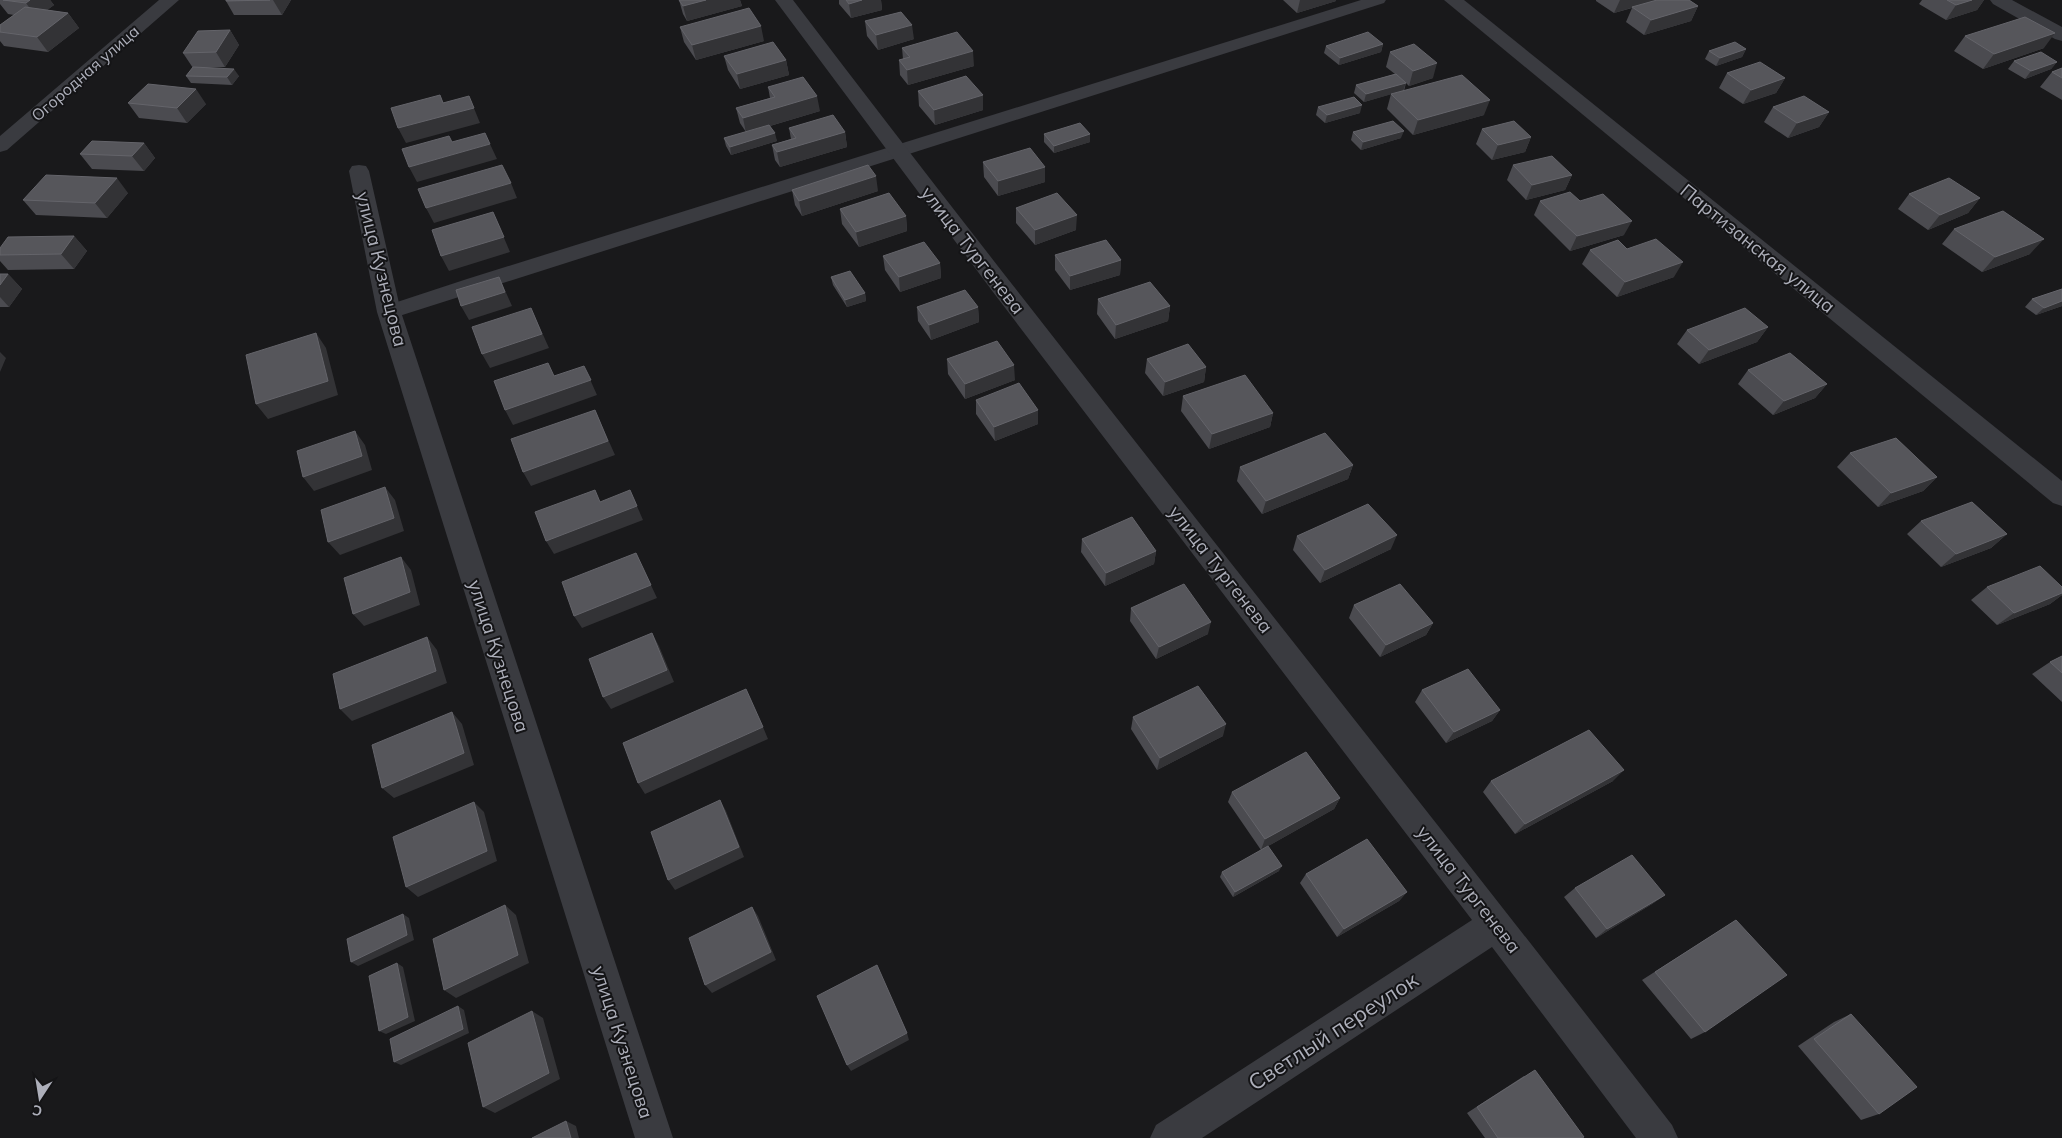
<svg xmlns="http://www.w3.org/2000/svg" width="2062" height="1138" viewBox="0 0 2062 1138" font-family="Mulish,sans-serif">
<rect width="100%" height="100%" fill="#19191b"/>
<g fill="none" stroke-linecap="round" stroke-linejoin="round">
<!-- service -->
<path fill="#3a3b40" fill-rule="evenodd" d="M1361,0h25l-2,3 -988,314 -7,2 -7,-2 -4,-5 4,-5 85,-28z"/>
<!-- minor -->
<path fill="#3a3b40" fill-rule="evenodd" d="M159,0h20l-172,150 -7,2v-16z
M775,0h18c288,379 588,749 879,1125l6,13h-42l-144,-191 -290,191h-52l6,-13 316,-205 -479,-628z
M1990,0h22l50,27v14l-7,-2 -62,-35z
M359,165l7,1 3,5 32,141 272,826h-38l-258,-826 -28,-141 3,-5z"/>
<!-- tertiary -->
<path fill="#3a3b40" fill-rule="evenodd" d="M1444,0h20l598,481v25l-9,-3z"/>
</g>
<!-- wall -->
<path fill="#4b4b50" d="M0,0h50l4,5 -7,5 21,3 11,15 -31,24 -44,-6 -4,-5v-16l14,-10 -6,-1 -8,-10z
M226,0h65l-9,15h-48l-8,-14z
M679,0h61l2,6 -55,15 -4,-7z
M839,0h42l1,10 -31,8 -12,-14z
M1283,0h53v1l-39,12z
M1596,0h93l9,6 -7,15 -47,14 -18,-13 6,-14 -18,5 -18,-12z
M1922,0h62l-7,10 -31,10 -27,-16z
M865,21l49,18 -36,11 -11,-14z
M680,27l84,14 -68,19 -12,-18z
M230,30l9,15 -14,22 -24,1 38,8 -7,9 -41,-2 -5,-7 7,-8 -10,-15z
M1965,36l79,12 -61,21 -29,-18z
M1383,44l-2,8 -42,13 -15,-12 2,-7z
M902,48l72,18 -66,19 -8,-10 -1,-15 4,-1z
M1746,49l-4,8 -26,9 -11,-7 4,-8z
M1390,52l43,26 -24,8 -3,-3 -2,8 80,24 -71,20 -26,-26 4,-15 -27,8 -10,-9 2,-8 39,-11 -9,-7z
M724,56l62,4 3,15 -49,14 -12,-19z
M2014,61l43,1 -6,7 -26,10 -17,-10z
M2062,68v32l-22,-13 12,-15z
M1727,73l58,5 -9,15 -33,11 -24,-16z
M768,87l52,24 -50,15 7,15 -46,14 -5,-9 -2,-8 22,-6 -6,-9 -4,-15 34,-10z
M918,91l65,19 -48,15 -16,-19z
M128,103l78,1 -19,19 -48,-5z
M1318,107l42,6 -35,10 -9,-8z
M1773,107l56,5 -10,15 -31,11 -24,-16z
M789,128l56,4 2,15 -67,20 -5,-7 -3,-15 19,-6z
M1482,129l49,8 -6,15 -33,8 -16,-16z
M1353,132l48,6 -40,12 -10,-10z
M1044,134h46v8l-36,11 -10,-11z
M144,143l11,15 -11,13 -52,-2 -12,-15z
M983,162l62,20 -47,14 -14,-19z
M1513,165l59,10 -7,15 -39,10 -19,-20z
M792,190l86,1 -76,25 -7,-11z
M128,193l-21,25 -71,-3 -13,-15z
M1909,194l71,4 -12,15 -40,17 -30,-21z
M1540,201h40l44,34 -54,16 -36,-36z
M1016,208l60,22 -41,15 -19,-22z
M840,209l66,7 1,15 -48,16 -17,-23z
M1954,229l76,25 -48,18 -40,-28z
M74,236l13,15 -13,18 -66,1 -8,-9v-13z
M1627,249l47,28 -57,20 -35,-33 8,-14z
M1055,255l66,5 -1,15 -50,15 -15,-20z
M883,256l57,7 1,15 -41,14 -15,-22z
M0,274h8l14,15 -13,18h-9z
M831,277l34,16 1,8 -19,6 -14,-22z
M2062,289v17l-26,9 -11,-8 7,-8z
M1098,299l72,7 -2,15 -53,18 -18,-25z
M917,307h61l1,15 -48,18 -13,-19z
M1768,327l-11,15 -58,22 -22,-20 10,-14z
M947,359l68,21 -50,19 -17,-25z
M1147,359l59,8 -2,15 -41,14 -18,-23z
M1748,370l79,14 -12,14 -42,17 -35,-31z
M1183,396l90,17 -3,14 -61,22 -28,-38z
M976,400l62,24 -43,17 -19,-27z
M1850,453l87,24 -14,14 -45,16 -41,-40z
M1353,465l-5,14 -86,35 -25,-33 3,-14z
M1921,521l86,13 -16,14 -50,19 -34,-33z
M1297,536l94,13 -71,34 -27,-33z
M1082,539l74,12 -2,13 -49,22 -24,-34z
M1987,587h75v8l-12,9 -53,21 -26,-25z
M1354,605l79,18 -7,12 -46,22 -31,-39z
M1131,608l77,26 -52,25 -26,-38z
M2062,656v46l-30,-28 18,-12z
M1422,690l78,20 -8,11 -46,22 -31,-41z
M1133,717l90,19 -66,34 -26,-41z
M1491,781h122l-98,53 -32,-42z
M1232,792l108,6 -6,11 -73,41 -33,-48z
M1279,871l-46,26 -13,-20 2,-5z
M1306,874l101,18 -8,9 -62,36 -37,-54z
M1575,888l90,7 -13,9 -56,34 -32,-41z
M1736,920l-31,112 -14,7 -49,-59z
M1851,1014l28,100 -18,6 -63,-74 36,-24z
M1524,1076l58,62h-97l-18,-25z"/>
<!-- shaded-wall -->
<path fill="#333336" d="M30,0h20l4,5 -17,13 -11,-15z
M273,0h18l-9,15z
M706,0h34l2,6 -55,15 -4,-15z
M862,0h19l1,10 -31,8 -2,-14z
M1300,0h36v1l-39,12z
M1620,0h38l-44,13z
M1972,0h12l-7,10 -31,10 10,-15z
M1698,6l-7,15 -47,14 7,-15z
M68,13l11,15 -31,24 -11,-15z
M912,25l2,14 -36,11 -2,-15z
M761,26l3,15 -68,19 -4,-15z
M230,30l9,15 -14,22 -9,-15z
M2055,33l-11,15 -61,21 11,-15z
M1383,44l-2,8 -42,13 1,-7z
M1746,49l-4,8 -26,9 4,-8z
M973,51l1,15 -66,19 -1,-15z
M786,60l3,15 -49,14 -3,-15z
M2057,62l-6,7 -26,10 6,-8z
M1437,63l-4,15 -24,8 4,-15z
M234,69l5,7 -7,9 -5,-8z
M1785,78l-9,15 -33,11 8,-14z
M1406,83l-3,8 -39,11 2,-8z
M196,89l10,15 -19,19 -10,-15z
M440,95l9,19 20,-18 11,27 -74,20 -8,-15z
M983,95v15l-48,15 -1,-15z
M817,96l3,15 -74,22 -3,-15z
M1490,100l-6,15 -71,20 5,-15z
M1362,105l-2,8 -35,10 2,-8z
M1829,112l-10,15 -31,11 9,-15z
M1404,131l-3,7 -40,12 2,-8z
M845,132l2,15 -67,20 -3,-15z
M775,133l2,8 -46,14 -1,-8z
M1090,134v8l-36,11v-7z
M1531,137l-6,15 -33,8 6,-15z
M144,143l11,15 -11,13 -12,-15z
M490,144l7,15 -80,23 -8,-15z
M1045,167v15l-47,14v-15z
M1572,175l-7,15 -39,10 6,-15z
M876,176l2,15 -76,25 -3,-15z
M117,178l11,15 -21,25 -12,-15z
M511,183l6,15 -83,25 -8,-15z
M1980,198l-12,15 -40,17 12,-15z
M493,212l17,40 -61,19 -8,-15z
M1077,215l-1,15 -41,15v-15z
M906,216l1,15 -48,16 -3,-15z
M1632,221l-8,14 -54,16 7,-15z
M74,236l13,15 -13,18 -13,-15z
M2044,239l-14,15 -48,18 13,-15z
M1121,260l-1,15 -50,15v-14z
M1683,262l-9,15 -57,20 8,-15z
M940,263l1,15 -41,14 -1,-15z
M8,274l14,15 -13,18 -9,-10v-12z
M499,277l13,29 -43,14 -8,-14z
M865,293l1,8 -19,6 -2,-7z
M2062,301v5l-26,9 8,-7z
M1170,306l-2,15 -53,18 1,-14z
M978,307l1,15 -48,18 -2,-15z
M531,308l18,40 -59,20 -8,-14z
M1768,327l-11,15 -58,22 10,-14z
M316,333l10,15 12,47 -70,24 -12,-15z
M0,352l6,6 -6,14z
M1014,365l1,15 -50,19v-15z
M584,366l13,29 -84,30 -8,-15z
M1206,367l-2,15 -41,14 2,-14z
M1827,384l-12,14 -42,17 11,-14z
M595,410l20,45 -84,31 -8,-14z
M1038,410v14l-43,17 -1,-14z
M1273,413l-3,14 -61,22 3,-15z
M355,431l10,14 7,25 -58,21 -11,-14z
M1353,465l-5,14 -86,35 4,-13z
M1937,477l-14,14 -45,16 13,-14z
M385,487l10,13 9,31 -64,24 -12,-13z
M630,490l13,30 -89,34 -8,-13z
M2007,534l-16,14 -50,19 15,-13z
M1397,535l-6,14 -71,34 5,-13z
M1156,551l-2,13 -49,22 1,-13z
M636,553l21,45 -75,30 -8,-12z
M401,557l10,13 9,35 -56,21 -11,-12z
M2062,593v2l-12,9 -53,21 17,-12z
M1211,622l-3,12 -52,25 3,-12z
M1433,623l-7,12 -46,22 6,-12z
M652,633l7,13 15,36 -63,27 -8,-12z
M427,637l10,13 10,33 -95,38 -12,-12z
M1500,710l-8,11 -46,22 8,-11z
M452,712l10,12 12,41 -80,33 -12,-10z
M1226,724l-3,12 -66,34 3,-12z
M763,727l5,12 -123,55 -7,-11z
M1624,770l-11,11 -98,53 10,-10z
M1340,798l-6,11 -73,41 4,-11z
M720,800l6,11 18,46 -69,33 -7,-10z
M474,802l10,10 13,49 -79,36 -12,-10z
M1282,866l-3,5 -46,26 2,-5z
M1407,892l-8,9 -62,36 7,-8z
M1665,895l-13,9 -56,34 11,-9z
M505,905l11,10 13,48 -73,35 -12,-8z
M752,907l6,9 18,44 -64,33 -7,-8z
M403,914l6,4 5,22 -56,26 -7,-4z
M397,963l6,4 12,54 -29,13 -7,-3z
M458,1006l6,4 5,23 -68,32 -7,-3z
M532,1011l11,7 17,61 -65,34 -12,-6z
M907,1033l2,7 -58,31 -4,-6z
M566,1121l10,5 3,12h-8z"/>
<!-- building -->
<path fill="#56565b" stroke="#64646a" d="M3,0h27l-4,3z
M226,0h44l-44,1z
M679,0h27l-23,6z
M846,0h16l-13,4z
M1657,0h32l9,6 -47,14 -19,-13z
M1947,0h25l-16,5z
M25,7l43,6 -31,24 -37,-5v-7z
M749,8l12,18 -69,19 -12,-18z
M901,12l11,13 -36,10 -11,-14z
M2025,17l30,16 -61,21 -29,-18z
M230,30l-14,22 -33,1 15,-22z
M957,32l16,19 -66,19 -8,-10 11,-3 -8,-9z
M1368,32l15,12 -43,14 -14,-12z
M773,42l13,18 -49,14 -13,-18z
M1735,42l11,7 -26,9 -11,-7z
M1414,44l23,19 -24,8 -23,-19z
M2041,52l16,10 -26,9 -17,-10z
M1760,62l25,16 -34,12 -24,-17z
M193,67l41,2 -7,8 -41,-1z
M2062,68v10l-10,-6z
M1396,74l10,9 -40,11 -10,-9z
M1462,75l28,25 -72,20 -27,-26z
M966,76l17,19 -49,15 -16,-19z
M803,77l14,19 -74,22 -7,-10 39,-11 -7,-10z
M148,84l48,5 -19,19 -49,-5z
M440,95l3,8 26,-7 5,12 -76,20 -7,-20z
M1804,96l25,16 -32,11 -24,-16z
M1354,97l8,8 -35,10 -9,-8z
M833,115l12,17 -68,20 -5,-7 24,-7 -7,-10z
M1393,121l11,10 -41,11 -10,-10z
M1514,121l17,16 -33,8 -16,-16z
M1080,123l10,11 -36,12 -10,-12z
M769,125l6,8 -45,14 -6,-9z
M485,133l5,11 -81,23 -7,-18 47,-13 3,6z
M92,141l52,2 -12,13 -52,-2z
M1030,148l15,19 -47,14 -15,-19z
M1552,156l20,19 -40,10 -19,-20z
M502,165l9,18 -85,25 -8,-19z
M868,165l8,11 -77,25 -7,-11z
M46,175l71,3 -22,25 -72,-3z
M1949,178l31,20 -40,17 -31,-21z
M1570,192l10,9 23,-7 29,27 -55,15 -37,-35z
M889,193l17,23 -50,16 -16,-23z
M1057,193l20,22 -42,15 -19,-22z
M2003,211l41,28 -49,18 -41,-28z
M493,212l11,25 -63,19 -9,-26z
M74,236l-13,18 -61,1v-7l8,-11z
M1656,239l27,23 -58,20 -35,-32 28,-10 9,9z
M1106,240l15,20 -51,16 -15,-21z
M924,242l16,21 -41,14 -16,-21z
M850,271l15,22 -20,7 -14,-23z
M0,274h8l-8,11z
M499,277l6,15 -44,14 -5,-16z
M1150,282l20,24 -54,19 -18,-26z
M2062,289v12l-18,7 -12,-9z
M965,290l13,17 -49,18 -12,-18z
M531,308l11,26 -60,20 -10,-27z
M1745,308l23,19 -59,23 -22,-20z
M316,333l12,48 -72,23 -10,-49z
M997,341l17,24 -49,19 -18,-25z
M1188,344l18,23 -41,15 -18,-23z
M1790,353l37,31 -43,17 -36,-31z
M548,363l6,13 30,-10 7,14 -86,30 -11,-29z
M1245,375l28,38 -61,21 -29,-38z
M1019,383l19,27 -44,17 -18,-27z
M595,410l13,31 -85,31 -12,-33z
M355,431l7,25 -59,21 -6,-26z
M1325,433l28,32 -87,36 -26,-34z
M1896,438l41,39 -46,16 -41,-40z
M385,487l9,31 -66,24 -7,-32z
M595,490l5,12 30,-12 7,16 -91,35 -11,-29z
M1972,502l35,32 -51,20 -35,-33z
M1368,504l29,31 -72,35 -28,-34z
M1132,517l24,34 -50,22 -24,-34z
M636,553l15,32 -77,31 -12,-34z
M401,557l9,35 -57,22 -9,-36z
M2040,566l22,21v6l-48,20 -27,-26z
M1184,584l27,38 -52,25 -28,-39z
M1400,584l33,39 -47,22 -32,-40z
M652,633l15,37 -64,27 -14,-38z
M427,637l9,34 -96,38 -7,-35z
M2062,656v17l-12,-11z
M1468,669l32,41 -46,22 -32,-42z
M1198,686l28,38 -66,34 -27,-41z
M746,689l17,38 -125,56 -15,-40z
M452,712l12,41 -82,35 -10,-43z
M1589,730l35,40 -99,54 -34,-43z
M1306,752l34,46 -75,41 -33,-47z
M720,800l19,47 -71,33 -17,-48z
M474,802l13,49 -81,36 -13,-50z
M1367,839l40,53 -63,37 -38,-55z
M1268,846l14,20 -47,26 -13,-20z
M1632,855l33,40 -58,34 -32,-41z
M505,905l13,50 -74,35 -11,-51z
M752,907l19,45 -66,33 -16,-47z
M403,914l4,21 -56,27 -4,-23z
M1736,920l51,55 -82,57 -50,-60z
M397,963l11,54 -29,14 -10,-55z
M877,965l30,68 -60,32 -30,-69z
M458,1006l5,23 -69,33 -4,-23z
M532,1011l17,62 -66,34 -15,-64z
M1851,1014l66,73 -38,27 -65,-75z
M1535,1070l49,67 -2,1h-84l-21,-31z
M566,1121l5,17h-39z"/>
<g text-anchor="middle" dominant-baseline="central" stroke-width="4" stroke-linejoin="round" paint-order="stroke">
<!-- far-street labels -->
<g font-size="16" fill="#adafba" stroke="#141416">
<text transform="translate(85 73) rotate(-41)">Огородная улица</text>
</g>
<!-- street labels -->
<g font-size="19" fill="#adafba" stroke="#141416">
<text transform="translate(1758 248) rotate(39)">Партизанская улица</text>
<text transform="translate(973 250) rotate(52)">улица Тургенева</text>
<text transform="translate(382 269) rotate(76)">улица Кузнецова</text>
<text transform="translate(1221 569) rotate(52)">улица Тургенева</text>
<text transform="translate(499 656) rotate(72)">улица Кузнецова</text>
<text transform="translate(1469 889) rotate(52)">улица Тургенева</text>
<text transform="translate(623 1042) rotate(72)">улица Кузнецова</text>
</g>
<!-- near-street labels -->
<g font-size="22" fill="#adafba" stroke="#141416">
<text transform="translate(1333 1031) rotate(-33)">Светлый переулок</text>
</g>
</g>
<!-- north arrow -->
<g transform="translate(40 1098) rotate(192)" stroke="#141416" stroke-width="4" paint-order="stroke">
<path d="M0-4L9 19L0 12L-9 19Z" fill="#adafba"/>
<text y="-8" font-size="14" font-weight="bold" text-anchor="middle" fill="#adafba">С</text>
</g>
</svg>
